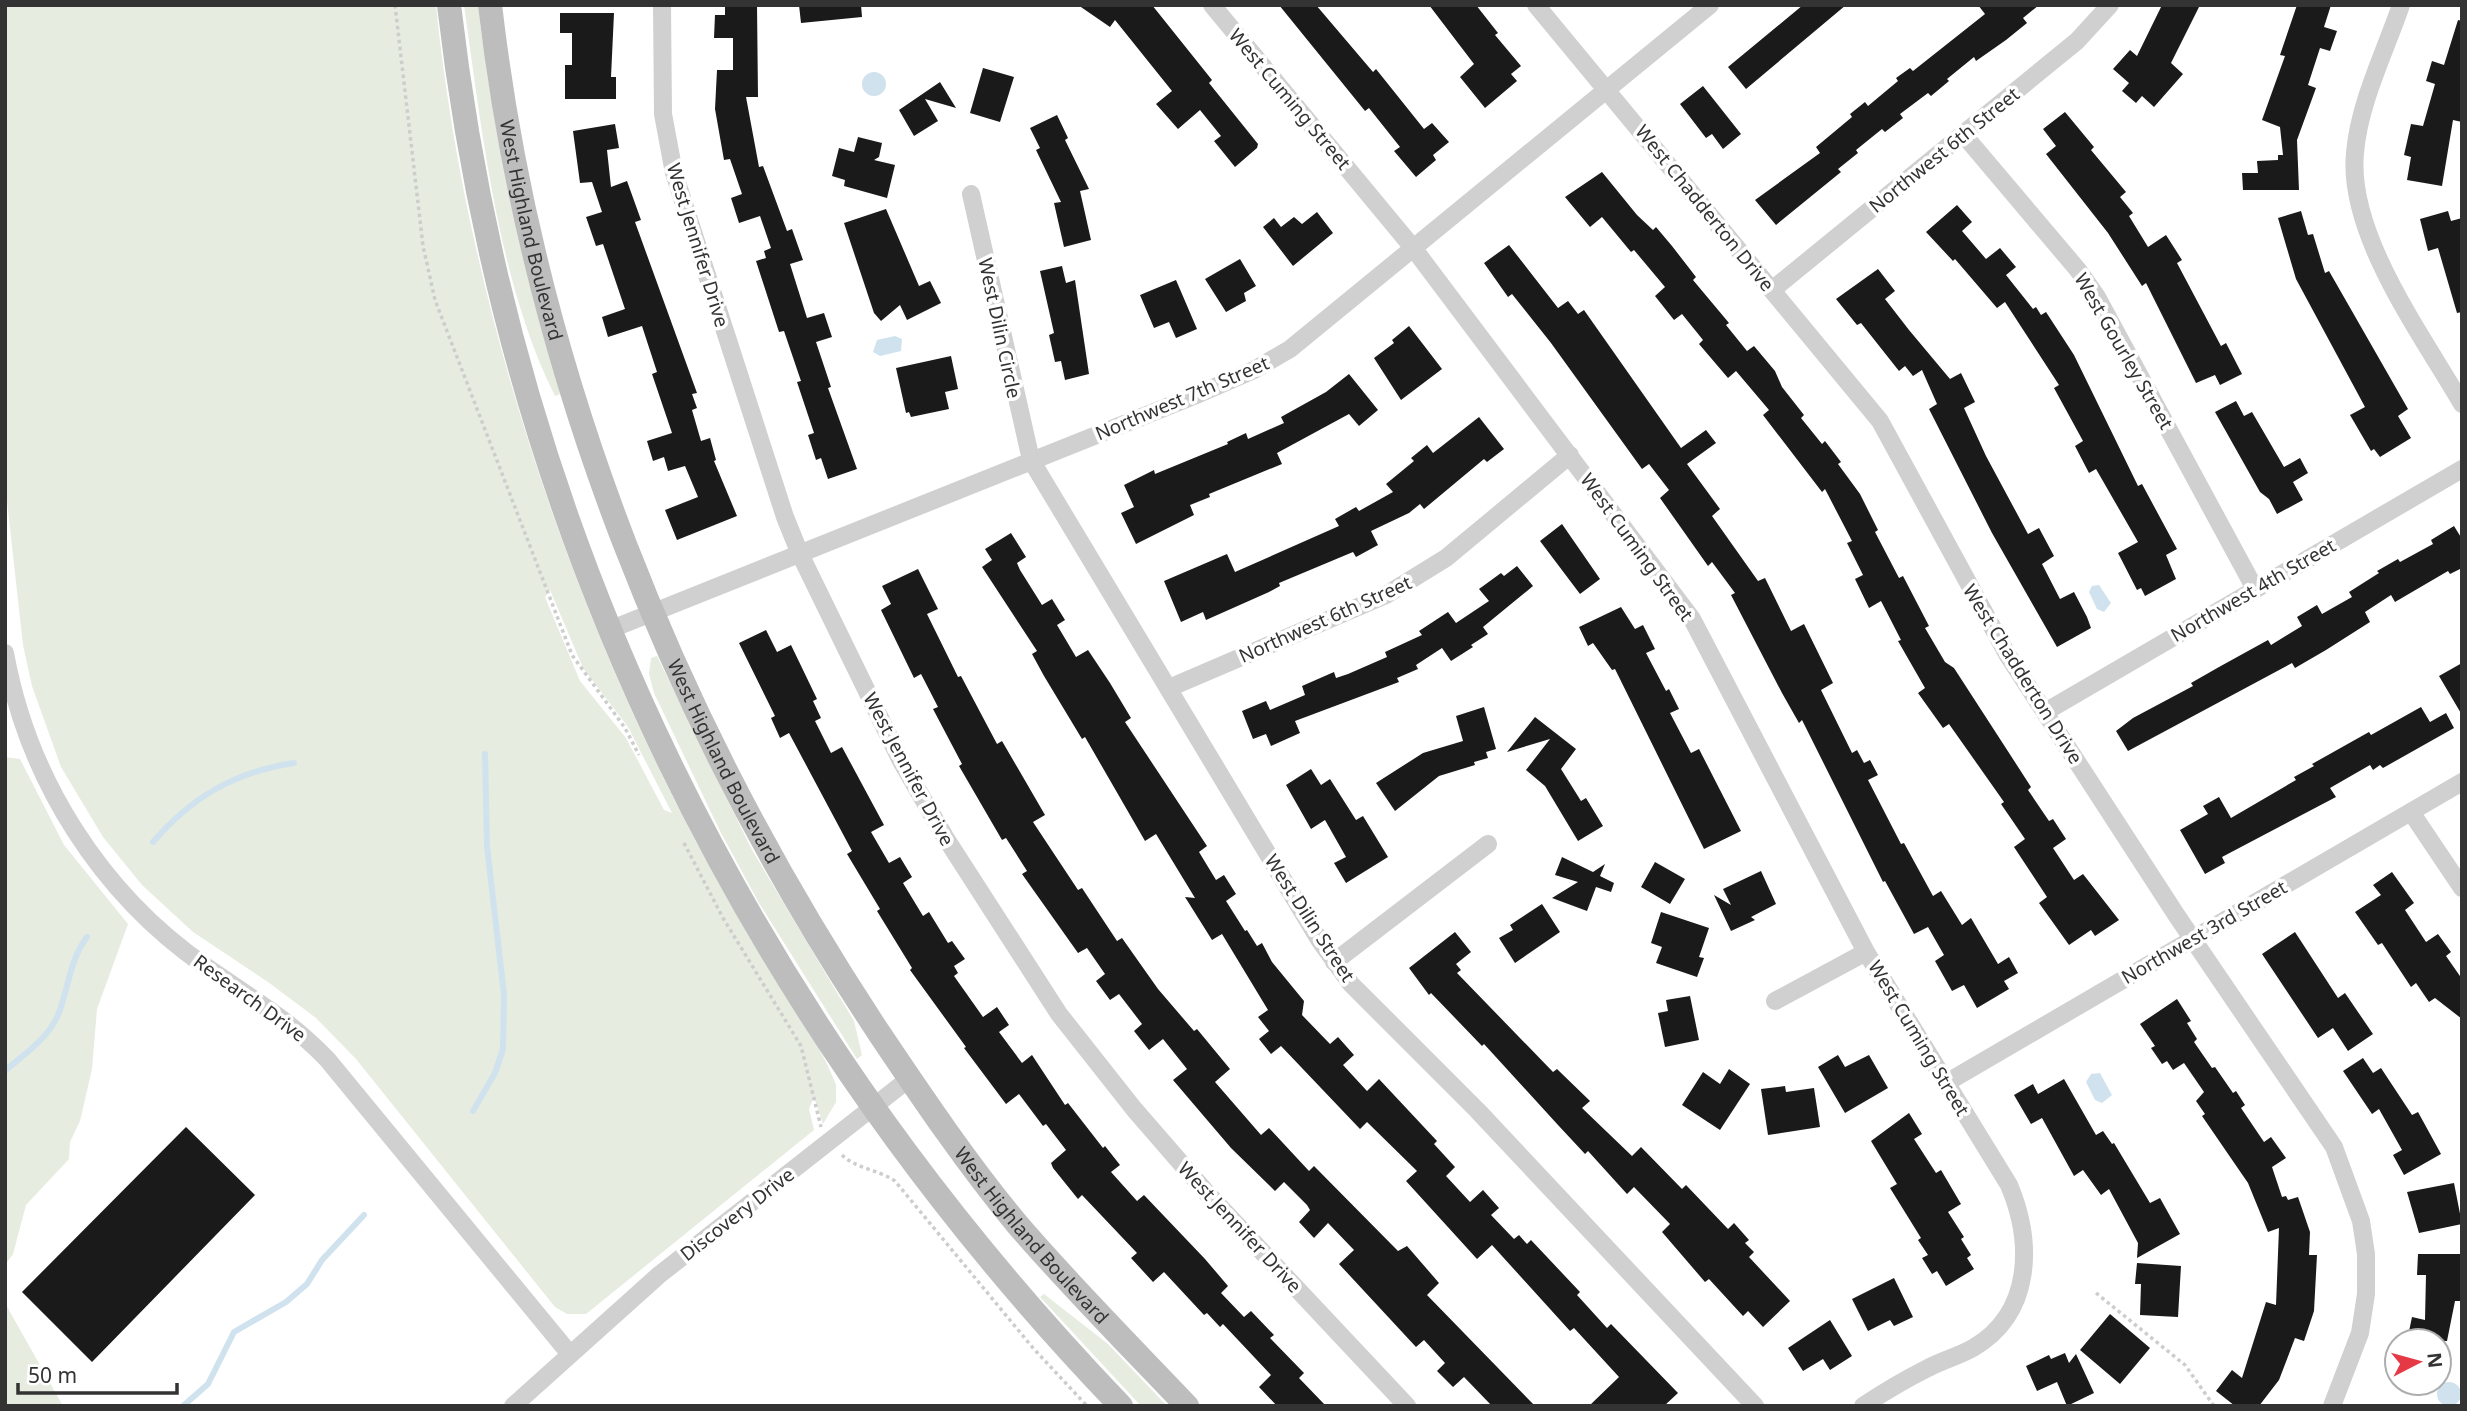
<svg xmlns="http://www.w3.org/2000/svg" width="2467" height="1411" viewBox="0 0 2467 1411" font-family="'Noto Sans',sans-serif">
<rect width="100%" height="100%" fill="#fff"/>
<!-- green -->
<path fill="#e6ecdf" fill-rule="evenodd" d="M5,5h431c27,269 117,555 239,796 30,60 65,119 100,178 21,34 47,68 61,106v17l-13,22 -9,-27 -5,12 5,21 -228,184h-19l-12,-7 -199,-248 -40,-41 -48,-36 -75,-50 -51,-47 -39,-48 -42,-70 -29,-81 -9,-41 -18,-162zM550,590l33,78 45,59 44,86 -8,-3 -38,-72 -46,-57 -35,-84z
M464,5h14c15,133 46,261 82,389l-5,2c-57,-114 -73,-265 -91,-391z
M657,656l95,194 102,171 8,34 -5,4 -98,-156 -39,-72 -66,-138 -5,-19 2,-16z
M5,757l15,2 44,86 64,79 -31,85 -5,60 -12,52 -10,21 -1,17 -43,46 -13,49 -8,11z
M1044,1294l64,50 59,62h-26l-101,-109z
M5,1303l58,103h-58z"/>
<!-- water -->
<path fill="#cfe2ee" d="M862 84a12 12 0 1 1 24 0a12 12 0 1 1-24 0Z
M895,336l7,3 -1,12 -21,5 -7,-4 4,-12z
M2099,585l12,18 -7,9 -7,-3 -8,-17 3,-6z
M2100,1073l12,22 -10,8 -7,-3 -9,-18 5,-8z
M2437 1394a12 12 0 1 1 24 0a12 12 0 1 1-24 0Z"/>
<g fill="none" stroke-linecap="round" stroke-linejoin="round">
<!-- stream -->
<path stroke="#cfe2ee" stroke-width="6" d="M153,842c39,-45 81,-70 141,-79
M5,1071c20,-18 42,-31 53,-56 11,-27 11,-54 29,-78
M473,1111l22,-38 8,-24 1,-54 -17,-149 -2,-92
M183,1406l25,-22 26,-52 52,-30 21,-18 15,-24 42,-45"/>
</g>
<!-- building -->
<path fill="#1a1a1a" d="M725,5h32l1,92h-12l13,70 4,-1 24,65 5,-2 11,31 -13,4 17,54 17,-5 8,24 -16,5 15,45 -3,1 29,81 -29,10 -7,-21 -5,2 -8,-25 6,-2 -17,-51 4,-1 -17,-50 -5,1 -23,-71 10,-3 -2,-7 7,-3 -11,-32 -21,7 -8,-25 11,-4 -12,-35 -6,1 -9,-51 2,-39h16v-32h-19l1,-23h10z
M799,5h62l1,12 -61,6z
M1078,5h74l60,75 -3,3 49,61 -1,4 -22,19 -21,-26 7,-5 -21,-26 -22,19 -22,-25 16,-13 -57,-71 -5,7z
M1279,5h37l57,67 3,-3 48,60 8,-6 17,19 -16,13 3,5 -20,17 -22,-26 6,-4 -31,-39 -4,3z
M1429,5h47l22,28 -3,2 26,31 -10,8 6,7 -32,27 -25,-31 14,-13z
M1803,5h43l-100,84 -18,-22z
M1978,5h61l-16,13 4,5 -21,17 -30,21 -2,-4 -27,22 2,2 -18,15 -3,-3 -28,21 3,4 -18,14 -3,-3 -26,21 2,3 -20,16 3,3 -65,53 -21,-25 65,-47 -4,-6 36,-30 -2,-3 15,-12 3,4 30,-25 -2,-3 14,-10 3,3 72,-57z
M2162,5h38l-29,58 12,11 -29,33 -12,-11 -6,7 -14,-12 7,-8 -16,-14 17,-19 7,6z
M2297,5h34l-7,22 13,4 -7,20 -10,-3 -12,37 8,3 -19,52 2,50h-56l-1,-17h16l-1,-12 21,-1v-5h5l-3,-28 -18,-7 23,-64 -5,-1z
M560,13h54l-3,64h5v22h-51v-34h7v-32h-12z
M2458,20l4,1v101l-9,-2 -11,66 -35,-6 4,-23 -7,-2 7,-31 12,2 12,-42 -9,-3 6,-20 12,4z
M983,68l31,9 -14,45 -30,-9z
M940,82l16,26 -31,-9 13,22 -24,15 -15,-26z
M1703,86l38,48 -18,15 -11,-15 -6,4 -26,-34z
M2065,112l29,35 -3,3 35,42 -6,5 13,16 -4,3 19,31 18,-12 16,25 -5,3 44,83 5,-3 16,31 -22,11 -5,-10 -19,8 -50,-100 -4,3 -34,-53 -62,-79 10,-8 -13,-17z
M1057,115l11,23 -3,2 24,49 -9,2 11,49 -27,7 -10,-44 7,-1 -25,-52 4,-2 -10,-20z
M615,124l4,24 -12,2 4,37 16,-6 14,39 -6,2 62,171 -5,1 5,14 -5,2 9,31 9,-3 6,22 -2,1 23,55 -60,24 -12,-30 33,-13 -13,-31 -17,5 -4,-14 -11,4 -6,-20 25,-8 -20,-59 5,-2 -15,-46 -34,11 -6,-20 23,-8 -22,-65 -7,2 -10,-29 16,-5 -10,-30 -12,1 -7,-52z
M858,137l24,6 -3,14 -5,3 21,5 -8,33 -43,-12 1,-6 -13,-4 7,-28 15,4z
M1602,172l35,43 16,15 3,-3 16,19 24,31 -3,3 36,43 -3,2 21,26 7,-5 21,25 7,16 22,28 -3,3 21,26 3,-3 16,21 -3,2 22,30 18,36 -3,2 24,46 4,-2 26,50 -4,2 20,34 9,6 57,88 20,31 -3,3 21,31 4,-2 13,20 -13,9 21,32 9,-6 36,46 -24,16 -4,-6 -22,15 -30,-42 8,-6 -33,-50 11,-8 -24,-35 3,-2 -55,-78 -6,4 -25,-35 7,-5 -27,-47 3,-1 -20,-39 -12,7 -14,-29 8,-4 -16,-32 5,-2 -27,-52 -3,3 -59,-77 6,-5 -33,-39 -8,7 -29,-34 4,-4 -21,-26 -8,6 -19,-24 10,-9 -31,-37 -3,2 -29,-35 -12,10 -25,-30z
M1957,205l15,17 -10,9 24,28 14,-11 16,19 -10,8 27,34 3,-2 5,8 5,-3 28,43 64,131 4,-2 35,65 -11,6 10,24 -31,17 -4,-8 -4,2 -19,-37 20,-11 -42,-73 -7,4 -14,-27 8,-5 -29,-53 5,-3 -54,-83 -8,6 -42,-49 -2,2 -27,-29z
M886,209l33,77 11,-5 11,22 -34,17 -7,-15 -19,16 -7,-8 -30,-90z
M2301,211l7,24 5,-1 12,39 4,-2 79,138 -10,7 13,22 -31,19 -6,-8 -3,2 -21,-36 15,-8 -69,-128 -18,-61z
M2448,211l3,10 11,-3v94l-5,1 -19,-65 -10,3 -8,-32z
M1317,212l16,21 -40,33 -30,-39 11,-9 7,9 13,-10 8,7z
M1509,245l49,63 10,-7 10,13 6,-4 97,138 25,-18 10,13 -29,21 33,45 -8,7 46,65 7,-3 26,53 13,-7 29,59 -12,7 31,63 5,-3 7,13 6,-3 8,15 -10,5 33,64 3,-1 29,53 8,-5 21,34 9,-7 27,46 11,-7 9,16 -14,8 5,8 -32,19 -13,-23 -12,6 -17,-30 9,-6 -16,-28 -14,7 -29,-53 -2,1 -81,-162 -3,3 -17,-30 -51,-98 4,-2 -23,-31 -4,4 -48,-68 9,-8 -20,-26 -7,5 -91,-126 -39,-49 -4,3 -24,-34z
M1240,259l16,27 -12,7 2,8 -20,11 -21,-33z
M1062,266l4,17 9,-3 14,94 -24,6 -4,-19 -6,1 -6,-27 5,-2 -14,-62z
M1878,269l17,22 -10,8 24,31 41,49 11,-6 14,29 -11,6 22,48 42,78 11,-6 15,28 -12,8 18,35 14,-7 13,25 4,11 -34,19 -65,-114 -63,-124 8,-5 -15,-34 -9,6 -8,-10 -6,5 -38,-48 -4,2 -21,-26z
M1176,280l21,49 -21,9 -7,-16 -15,6 -14,-33z
M1409,326l33,43 -41,31 -27,-42 20,-15 -2,-3z
M951,356l7,33 -13,3 4,17 -38,8 -2,-5 -3,1 -10,-45z
M1349,374l29,36 -19,16 -10,-12 -72,39 5,11 -73,30 1,3 -20,8 4,10 -58,29 -15,-31 13,-6 -10,-22 30,-15 1,4 73,-30 -1,-2 19,-9 2,6 36,-16 -3,-6 45,-25z
M2236,401l8,15 8,-4 32,55 16,-9 8,15 -15,9 10,18 -26,14 -8,-15 -9,-7 -45,-80z
M1479,417l25,32 -17,13 -3,-3 -60,50 -4,-5 -11,9 -38,18 7,14 -22,12 -3,-5 -74,31 1,3 -11,6 -63,28 -3,-8 -22,10 -17,-41 63,-27 8,18 104,-46 -4,-7 21,-12 3,4 34,-19 -7,-8 28,-23 -3,-3 16,-13 6,8z
M1562,524l38,55 -20,15 -40,-53z
M2454,526l8,13v29l-12,6 -2,-3 -53,31 -4,-7 -26,17 5,10 -44,28 -31,18 -3,-5 -164,88 -12,-20 17,-13 60,-32 -2,-3 28,-16 49,-27 3,5 31,-19 -5,-9 20,-12 5,9 30,-17 -3,-5 30,-19 -2,-2 21,-12 2,3 33,-18 -2,-4z
M1011,533l15,24 -9,6 3,7 22,35 10,-6 13,21 -8,5 19,32 12,-7 22,33 21,35 -6,4 82,124 -8,6 17,28 8,-5 12,19 -10,7 19,30 2,-1 10,16 5,-3 10,19 32,39 -2,14 28,29 8,-7 16,18 -11,10 24,26 12,-12 58,62 -3,3 21,23 -9,9 24,26 13,-12 16,18 -8,7 23,24 5,-4 8,9 4,-4 49,52 -3,3 30,33 4,-4 67,69 -14,13h-75l30,-29 -45,-49 -4,3 -78,-86 -15,14 -71,-78 11,-10 -50,-49 -7,7 -79,-83 -10,8 -12,-15 10,-8 -11,-14 10,-7 -46,-76 -10,6 -27,-43 10,1 -39,-64 -11,7 -60,-104 -3,2 -38,-63 -12,-22 5,-3 -55,-84 10,-7 -7,-11z
M1517,566l16,20 -50,41 5,7 -17,11 2,2 -22,14 -9,-13 -26,17 2,4 -21,9 2,4 -104,39 5,12 -29,13 -5,-12 -13,5 -11,-28 24,-10 4,9 35,-15 -3,-9 32,-14 2,6 12,-4 39,-17 -2,-5 37,-17 -3,-4 29,-19 8,11 33,-22 -10,-12 22,-16 3,3z
M918,569l20,40 -11,5 31,63 3,-1 36,68 5,-3 43,74 -12,7 45,68 4,-2 35,53 5,-3 36,51 36,42 3,-2 33,40 -15,13 46,53 8,-7 40,43 5,-5 84,85 9,-5 32,37 -12,12 108,111h-43l-28,-29 -11,10 -16,-16 8,-8 -21,-23 -8,7 -77,-83 15,-14 -26,-27 -14,15 -15,-16 11,-12 -3,-5 -23,-23 -9,9 -44,-43 -58,-68 14,-11 -24,-30 -14,11 -15,-19 8,-7 -23,-30 -9,6 -14,-19 9,-7 -18,-26 -9,5 -56,-79 5,-3 -21,-33 -4,2 -43,-74 3,-2 -29,-55 5,-2 -17,-33 -7,4 -33,-68 10,-6 -9,-18z
M1621,607l14,22 8,-4 12,24 -9,4 20,38 3,-2 10,20 -9,4 21,40 8,-4 42,82 -37,18 -89,-180 -3,1 -19,-27 -5,3 -9,-19z
M766,630l11,22 14,-7 26,54 -4,2 8,17 -6,3 16,32 11,-6 42,78 -13,7 18,31 11,-6 12,20 -9,6 20,33 6,-4 19,31 4,-2 13,18 -11,7 4,7 -4,3 29,41 14,-10 12,18 -10,7 23,31 10,-8 33,50 3,-2 35,45 2,-2 15,19 -9,7 26,29 7,-6 61,64 23,27 -7,7 23,24 7,-6 23,24 -4,3 34,35 -5,5 27,28h-49l-18,-19 12,-12 -48,-51 -3,3 -13,-14 -3,2 -40,-43 -11,10 -22,-24 6,-5 -55,-58 -4,4 -25,-31 -2,-5 15,-13 -20,-26 -3,2 -24,-32 -13,10 -42,-56 2,-1 -56,-77 2,-2 -35,-57 3,-2 -33,-55 5,-3 -63,-118 -9,5 -9,-20 4,-2 -36,-73z
M2462,663v52l-23,-39z
M1484,707l12,42 -10,3 2,6 -14,4 1,3 -36,11 -44,35 -19,-28 47,-30 40,-12 -7,-25z
M2421,707l9,15 16,-9 8,15 -71,40 -3,-3 -7,5 -3,-5 -40,23 6,9 -114,60 3,6 -20,11 -25,-44 28,-16 -5,-8 16,-9 12,21 65,-38 -2,-3 20,-11 -2,-2 57,-32 2,3z
M1535,717l41,32 -15,20 20,32 5,-3 17,28 -25,15 -33,-55 -19,-16 24,-31 -43,13z
M1311,769l10,16 9,-6 26,41 7,-4 25,41 -42,26 -12,-20 12,-6 -21,-37 -14,9 -25,-44z
M1562,857l31,15 12,-8 -5,12 14,7 -3,9 -15,-5 -9,24 -35,-13 26,-16 -23,-7z
M1655,862l30,17 -15,25 -29,-17z
M1761,871l15,33 -25,13 4,3 -24,11 -17,-36 17,10 -8,-16z
M2392,872l22,31 -9,7 21,32 12,-8 13,18 -5,4 16,23v40l-27,-21 -6,4 -13,-19 -5,4 -29,-44 -4,2 -23,-33 26,-17 -8,-10z
M1542,904l18,28 -45,31 -16,-25 14,-8 -3,-5z
M1661,912l48,16 -10,29 5,1 -7,19 -41,-14 6,-16 -11,-4z
M1455,932l16,20 -15,12 5,6 -4,3 96,99 4,-3 33,32 -8,7 50,48 9,-9 41,42 4,-4 42,44 6,-6 15,17 -4,3 9,9 -5,5 41,44 -27,26 -15,-16 -5,5 -34,-37 -4,3 -43,-50 8,-8 -36,-37 -7,7 -39,-43 -3,3 -27,-29 -74,-81 -2,2 -51,-53 -2,2 -20,-27z
M2295,932l43,66 7,-5 28,41 -25,17 -15,-23 -15,10 -56,-84z
M1690,996l9,44 -34,7 -7,-34 10,-2 -2,-11z
M2177,999l14,22 -4,2 10,16 -3,3 18,26 3,-1 18,26 3,-2 9,14 -4,3 23,34 7,-5 15,21 -14,9 10,30 4,-1 2,4 10,-3 12,35 -1,23h8l-3,56 -10,30 -9,-3 -16,42 -20,26h-24l-19,-15 16,-21 10,8 24,-76 10,3 3,-77 -11,4 -20,-49 -46,-67 3,-2 -9,-13 8,-9 -20,-29 -11,7 -6,-9 -5,3 -11,-16 4,-2 -15,-22z
M1838,1055l7,12 24,-12 19,33 -43,25 -27,-46z
M2363,1058l10,15 8,-5 31,47 6,-3 23,42 -37,21 -11,-20 9,-5 -23,-41 -7,5 -29,-43z
M1729,1069l21,15 -30,46 -38,-25 21,-33 17,12z
M2064,1079l32,56 7,-4 9,13 2,-1 36,60 10,-5 20,36 -43,24 1,-15 -29,-54 -8,6 -18,-25 -9,6 -32,-58 -11,6 -17,-29 19,-11 5,10z
M1785,1086l1,6 28,-4 6,39 -52,8 -7,-46z
M1909,1113l13,21 -8,5 22,34 5,-3 20,34 -13,8 16,25 -3,2 10,16 -4,3 7,11 -28,17 -9,-15 -5,3 -10,-16 6,-3 -10,-15 3,-2 -31,-50 7,-4 -26,-43z
M186,1127l69,68 -163,167 -70,-70z
M2454,1183l8,41 -43,9 -12,-41z
M2418,1254h44v47h-7l-8,40h-40l5,-24 13,3 1,-45h-9z
M2137,1263l44,3 -3,51 -38,-2 1,-31h-6z
M1894,1278l19,39 -19,9 -4,-6 -22,11 -16,-32z
M2110,1314l40,34 -30,36 -40,-34z
M1830,1320l22,36 -22,14 -7,-11 -20,12 -15,-23z
M2065,1353l4,10 7,-9 18,39 -27,13 -10,-24 -20,9 -11,-25 23,-11 2,4z"/>
<g fill="none" stroke-linecap="round" stroke-linejoin="round">
<!-- path -->
<path stroke="#cdcdcd" stroke-width="3.5" stroke-dasharray="3.5 3.5" stroke-linecap="butt" d="M395,5l28,241 12,54 137,355 53,73 14,27
M684,843l39,75 78,128 20,81
M842,1155c13,13 37,15 53,26l138,167 54,58
M2096,1293l89,72 29,41"/>
<!-- street -->
<path stroke="#d0d0d0" stroke-width="18" d="M662,5l1,109 11,59 111,344 15,37 101,207 44,76 114,177 75,95 72,83 201,214
M1212,5l202,244 278,370 174,333 143,233c24,57 24,128 -36,163 -14,8 -30,12 -45,20 -22,11 -44,24 -65,38
M1536,5l344,416 127,233 170,262 157,231 27,74 5,33v40l-6,39 -28,73
M2401,5c-16,47 -42,98 -46,148 -8,81 67,182 107,251
M1963,134l115,136 19,27 158,292
M971,194l60,266 289,481 31,43 126,126 278,296
M1772,290l305,-249 33,-36
M609,630l585,-234 60,-26 36,-21 420,-344
M5,653c23,126 95,240 200,313 47,33 81,51 122,93l242,294
M1169,688l217,-93 60,-37 124,-103
M2045,712l417,-243
M2411,812l51,76
M1334,962l154,-118
M1775,1001l91,-49
M1946,1083l516,-301
M513,1406l146,-131 251,-197"/>
<!-- secondary -->
<g stroke="#bdbdbd" stroke-width="24">
<path d="M449,5c62,535 300,1014 672,1401"/>
<path id="s1" d="M490,5c43,370 186,723 391,1031 43,64 87,129 136,188 54,63 113,122 170,182"/>
</g>
</g>
<g text-anchor="middle" dominant-baseline="central" stroke-width="7" stroke-linejoin="round" paint-order="stroke">
<!-- street labels -->
<g font-size="19" fill="#333" stroke="#fff">
<text transform="translate(1290 99) rotate(50)">West Cuming Street</text>
<text transform="translate(1944 150) rotate(-39)">Northwest 6th Street</text>
<text transform="translate(1705 208) rotate(51)">West Chadderton Drive</text>
<text stroke="none"><textPath href="#s1" startOffset="229">West Highland Boulevard</textPath></text>
<text transform="translate(698 245) rotate(73)">West Jennifer Drive</text>
<text transform="translate(1000 328) rotate(78)">West Dilin Circle</text>
<text transform="translate(2124 351) rotate(60)">West Gourley Street</text>
<text transform="translate(1182 398) rotate(-23)">Northwest 7th Street</text>
<text transform="translate(1637 547) rotate(54)">West Cuming Street</text>
<text transform="translate(2253 590) rotate(-30)">Northwest 4th Street</text>
<text transform="translate(1325 619) rotate(-24)">Northwest 6th Street</text>
<text transform="translate(2023 674) rotate(58)">West Chadderton Drive</text>
<text stroke="none"><textPath href="#s1" startOffset="796">West Highland Boulevard</textPath></text>
<text transform="translate(909 769) rotate(62)">West Jennifer Drive</text>
<text transform="translate(1310 918) rotate(57)">West Dilin Street</text>
<text transform="translate(2204 932) rotate(-30)">Northwest 3rd Street</text>
<text transform="translate(250 998) rotate(36)">Research Drive</text>
<text transform="translate(1919 1038) rotate(59)">West Cuming Street</text>
<text transform="translate(737 1214) rotate(-38)">Discovery Drive</text>
<text transform="translate(1240 1227) rotate(47)">West Jennifer Drive</text>
<text stroke="none"><textPath href="#s1" startOffset="1363">West Highland Boulevard</textPath></text>
</g>
</g>
<!-- border -->
<rect width="2467" height="1411" fill="none" stroke="#333333" stroke-width="14"/>
<!-- north arrow -->
<g transform="translate(2418 1362) rotate(84)"><circle r="33" fill="#ffffff" stroke="#adadad" stroke-width="2"/>
<path d="M0-5L12 26L0 18L-12 26Z" fill="#e63946"/>
<text y="-10" font-size="19" font-weight="bold" text-anchor="middle" fill="#333333">N</text>
</g>
<!-- scale -->
<path d="M18 1383v10h159v-10" fill="none" stroke="#333333" stroke-width="3.5"/>
<text x="28" y="1383" font-size="21" fill="#333333" stroke="#ffffff" stroke-width="5" paint-order="stroke">50 m</text>
</svg>
